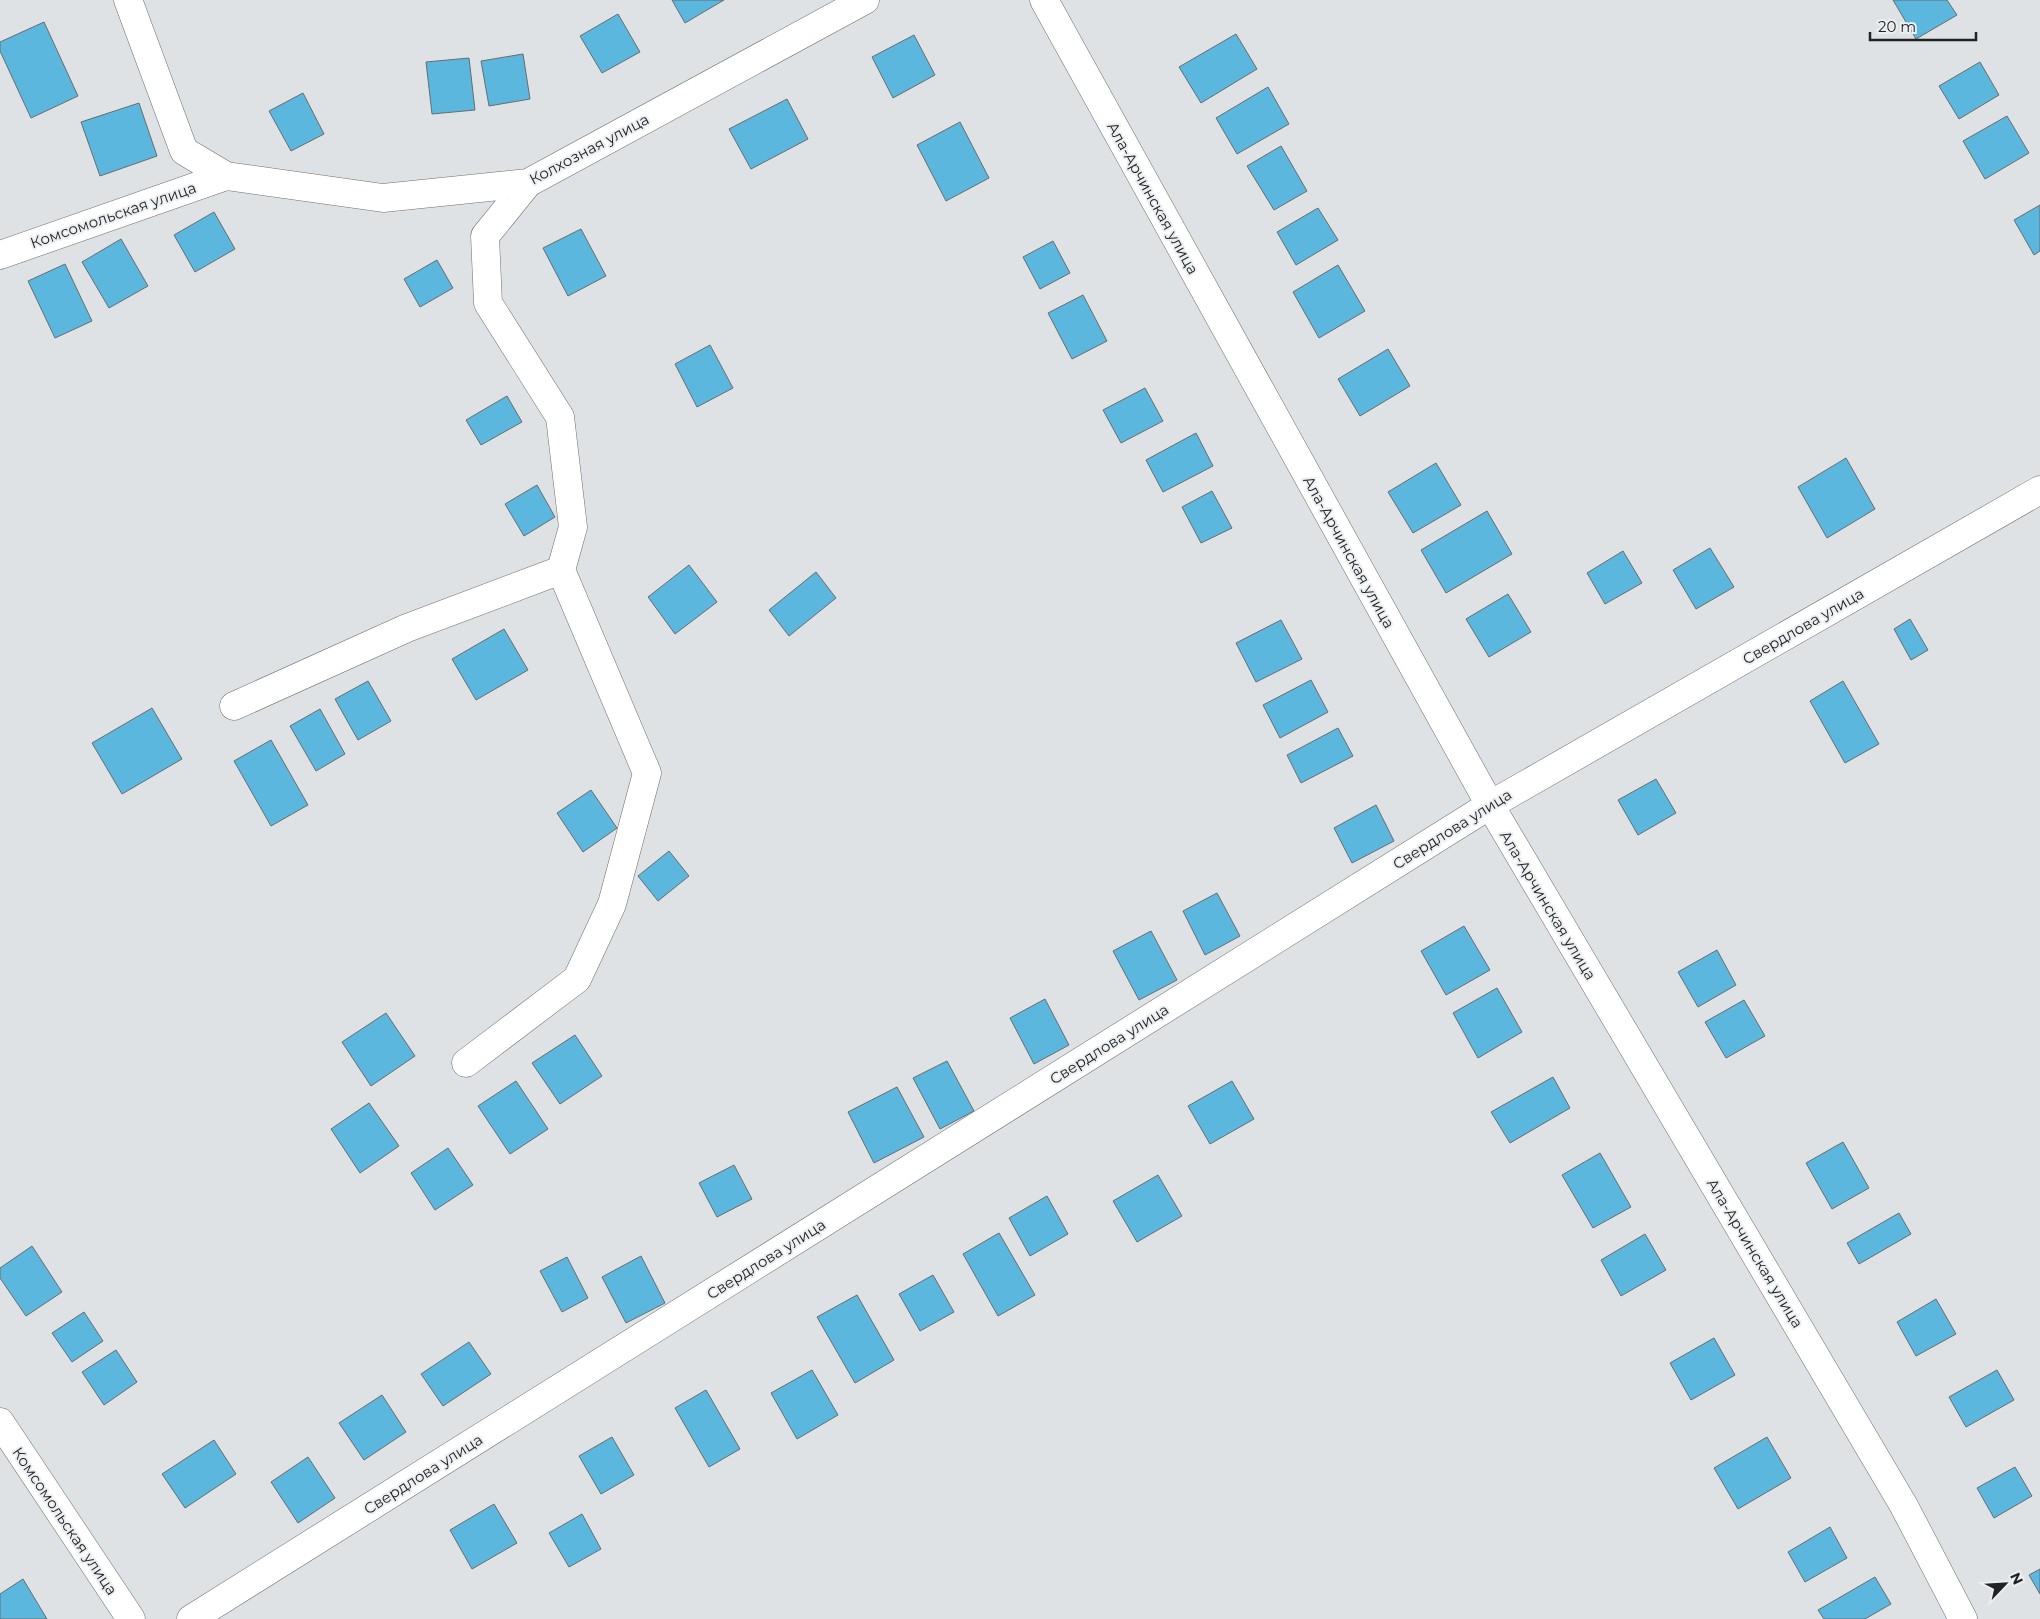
<svg xmlns="http://www.w3.org/2000/svg" width="2040" height="1619" viewBox="0 0 2040 1619" font-family="Montserrat,sans-serif">
<rect width="100%" height="100%" fill="#dfe2e4"/>
<!-- building -->
<path fill="#5bb7de" stroke="#696c6d" d="M672,0h52l-39,23z
M1893,0h54l10,15 -41,24z
M618,14l22,38 -38,21 -22,-37z
M44,22l34,74 -47,22 -31,-67v-9z
M1236,34l21,35 -56,34 -22,-36z
M914,35l21,40 -42,23 -21,-41z
M523,54l7,45 -41,7 -8,-45z
M469,58l6,52 -43,4 -6,-52z
M1980,62l19,33 -40,24 -20,-33z
M1268,87l21,37 -52,30 -21,-36z
M303,93l21,41 -33,17 -22,-40z
M787,99l21,40 -57,30 -22,-40z
M139,103l18,53 -57,20 -19,-54z
M2007,116l22,37 -44,26 -22,-38z
M960,122l29,56 -43,23 -29,-56z
M1281,146l26,45 -33,19 -27,-44z
M2040,205v46l-6,4 -20,-35z
M1318,208l20,32 -42,25 -19,-33z
M214,212l21,37 -40,23 -21,-37z
M581,229l25,47 -38,20 -25,-48z
M121,239l27,47 -39,22 -27,-46z
M1053,241l17,32 -30,16 -17,-32z
M437,260l16,28 -33,19 -16,-28z
M65,264l27,57 -37,17 -27,-57z
M1338,265l27,46 -46,27 -26,-46z
M1083,295l24,46 -35,18 -24,-46z
M710,345l23,43 -36,19 -22,-43z
M1388,349l22,37 -50,30 -22,-37z
M1145,388l18,33 -42,22 -18,-33z
M507,396l15,26 -41,23 -15,-25z
M1196,433l17,33 -50,26 -17,-32z
M1846,458l29,51 -48,29 -29,-51z
M1436,463l25,42 -48,28 -25,-41z
M537,485l18,32 -31,19 -19,-32z
M1212,491l20,37 -31,15 -19,-36z
M1487,511l25,43 -66,39 -25,-43z
M1710,548l24,39 -38,22 -23,-39z
M1623,551l19,32 -37,21 -18,-31z
M689,565l28,37 -42,32 -27,-37z
M816,572l20,26 -47,38 -20,-26z
M1508,594l23,38 -42,25 -23,-38z
M1910,619l18,31 -17,10 -17,-31z
M1281,620l21,39 -46,23 -20,-39z
M504,629l24,41 -52,30 -24,-41z
M1311,680l17,32 -48,26 -17,-33z
M368,681l23,40 -33,19 -23,-41z
M1843,681l36,63 -34,19 -35,-62z
M152,708l30,51 -60,35 -30,-51z
M320,709l25,45 -29,17 -26,-45z
M1338,728l15,28 -52,27 -14,-28z
M271,740l37,65 -37,21 -37,-65z
M1656,779l20,34 -38,22 -20,-35z
M591,790l26,38 -34,24 -26,-39z
M1376,805l18,36 -42,22 -18,-35z
M669,851l20,25 -31,25 -20,-25z
M1217,893l23,43 -35,19 -22,-44z
M1464,926l26,44 -44,25 -25,-44z
M1151,931l26,49 -38,20 -26,-49z
M1717,950l19,35 -38,22 -20,-35z
M1497,988l25,44 -44,26 -25,-45z
M1045,999l24,46 -35,19 -24,-46z
M1744,1000l21,36 -39,22 -21,-36z
M386,1013l29,43 -44,30 -29,-44z
M575,1035l27,41 -42,28 -28,-41z
M947,1061l27,50 -34,18 -27,-51z
M1553,1077l17,31 -60,35 -19,-31z
M516,1081l32,48 -38,25 -32,-48z
M1232,1081l22,38 -44,25 -22,-38z
M897,1087l27,50 -50,26 -26,-51z
M369,1103l30,43 -39,27 -29,-44z
M1843,1142l26,46 -37,21 -26,-46z
M448,1148l25,37 -38,25 -24,-37z
M1600,1153l31,54 -38,21 -31,-53z
M734,1165l18,34 -35,18 -18,-34z
M1158,1175l24,41 -45,26 -24,-41z
M1047,1196l21,38 -38,22 -21,-38z
M1899,1213l12,21 -52,30 -12,-21z
M999,1233l36,62 -37,21 -35,-62z
M1645,1234l21,36 -45,26 -20,-36z
M32,1246l30,46 -36,24 -26,-38v-10z
M641,1256l24,47 -39,20 -24,-46z
M567,1257l21,41 -26,14 -22,-41z
M933,1275l21,37 -34,19 -21,-37z
M857,1295l37,65 -39,23 -38,-66z
M1936,1299l20,35 -40,22 -19,-34z
M84,1312l19,29 -31,21 -20,-29z
M1714,1338l21,37 -44,25 -21,-37z
M469,1342l22,32 -48,32 -22,-32z
M116,1350l21,32 -33,23 -22,-33z
M812,1370l26,45 -41,24 -26,-46z
M1997,1370l17,30 -48,27 -17,-30z
M706,1390l34,59 -31,18 -34,-59z
M382,1395l24,37 -42,28 -25,-37z
M612,1437l22,38 -33,19 -22,-38z
M1767,1437l24,41 -53,31 -24,-41z
M214,1440l22,34 -51,34 -23,-34z
M308,1457l27,41 -37,25 -27,-41z
M2015,1467l17,29 -38,22 -17,-30z
M494,1504l23,39 -45,26 -22,-39z
M582,1514l19,35 -32,18 -20,-34z
M1830,1527l17,31 -42,24 -17,-30z
M2040,1569v25l-11,-19z
M1875,1577l16,27 -26,15h-41l-6,-9z
M23,1579l24,40h-47v-25z"/>
<g fill="none" stroke-linecap="round" stroke-linejoin="round">
<!-- minor casing -->
<g stroke="#6c6f70" stroke-width="29">
<path id="minor" d="M128,0l56,151 42,25 157,22 145,-15 337,-183
M1044,0l446,805 414,701 59,113
M0,255l226,-79
M234,706l173,-78 154,-58
M466,1063l111,-84 35,-75 35,-131 -86,-203 12,-43 -13,-110 -72,-114 -3,-67 43,-53
M0,1422l131,197
M191,1619l1299,-814 550,-315"/>
</g>
<!-- minor -->
<use href="#minor" stroke="#fff" stroke-width="28"/>
</g>
<g text-anchor="middle" dominant-baseline="central" stroke-width="4" stroke-linejoin="round" paint-order="stroke">
<!-- street labels -->
<g font-size="15" fill="#212223" stroke="#eceff1">
<text transform="translate(589 149) rotate(-28)">Колхозная улица</text>
<text transform="translate(1153 198) rotate(61)">Ала-Арчинская улица</text>
<text transform="translate(113 215) rotate(-19)">Комсомольская улица</text>
<text transform="translate(1349 552) rotate(61)">Ала-Арчинская улица</text>
<text transform="translate(1803 626) rotate(-30)">Свердлова улица</text>
<text transform="translate(1452 829) rotate(-32)">Свердлова улица</text>
<text transform="translate(1548 905) rotate(59)">Ала-Арчинская улица</text>
<text transform="translate(1109 1044) rotate(-32)">Свердлова улица</text>
<text transform="translate(1755 1253) rotate(59)">Ала-Арчинская улица</text>
<text transform="translate(766 1259) rotate(-32)">Свердлова улица</text>
<text transform="translate(423 1474) rotate(-32)">Свердлова улица</text>
<text transform="translate(65 1521) rotate(56)">Комсомольская улица</text>
</g>
</g>
<!-- north arrow -->
<g transform="translate(2005 1584) rotate(65)" stroke="#eceff1" stroke-width="4" paint-order="stroke">
<path d="M0-4L9 19L0 12L-9 19Z" fill="#212223"/>
<text y="-8" font-size="14" font-weight="bold" text-anchor="middle" fill="#212223">N</text>
</g>
<!-- scale -->
<path d="M1870 32v8h106v-8" fill="none" stroke="#212223" stroke-width="2.5"/>
<text x="1878" y="32" font-size="15" fill="#212223" stroke="#eceff1" stroke-width="4" paint-order="stroke">20 m</text>
</svg>
